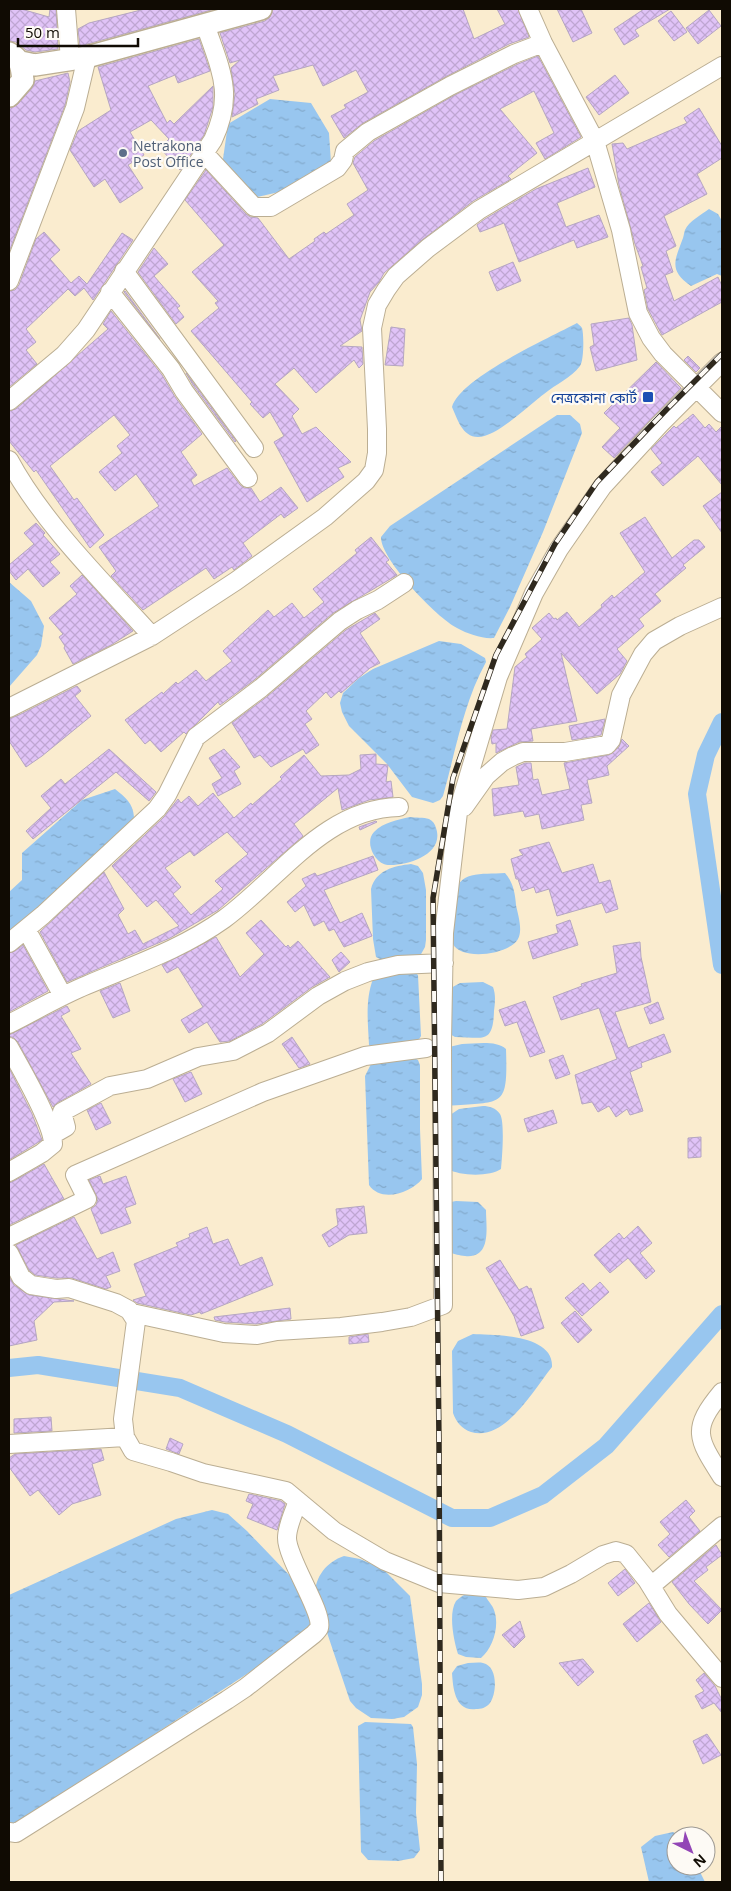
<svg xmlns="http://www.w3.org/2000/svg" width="731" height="1891" viewBox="0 0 731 1891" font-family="'Open Sans','Noto Sans Bengali',sans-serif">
<defs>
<pattern id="water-ripples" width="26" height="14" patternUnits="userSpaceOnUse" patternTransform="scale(1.25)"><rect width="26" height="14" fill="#98c6ef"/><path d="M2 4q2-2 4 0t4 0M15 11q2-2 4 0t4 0" fill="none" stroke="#82a9cb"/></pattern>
<pattern id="building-cross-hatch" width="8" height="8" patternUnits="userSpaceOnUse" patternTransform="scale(1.25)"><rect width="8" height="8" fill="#e0c3f7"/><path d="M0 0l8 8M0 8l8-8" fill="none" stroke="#bfa6d2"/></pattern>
</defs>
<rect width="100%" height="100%" fill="#faeccf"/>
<!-- water -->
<path fill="url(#water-ripples)" d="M270,99l41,4 18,30 2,30 -30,24 -48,11 -31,-32 6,-42z
M709,209l9,5 4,7v55l-5,-2 -26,12c-23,-16 -16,-26 -8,-48 1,-3 1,-6 2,-8 4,-9 16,-15 24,-21z
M577,323c1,1 4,3 5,5 2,6 2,33 -2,38 -9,12 -24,18 -36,28 -15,11 -47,43 -66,43 -16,0 -21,-19 -26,-30 8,-29 97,-69 125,-84z
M557,415h13l10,9 2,9 -39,99 -33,75 -16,31c-12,1 -26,-4 -37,-10 -20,-10 -77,-69 -76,-91l9,-11z
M9,582l22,19 13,25 -3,20 -4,9 -28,32z
M439,641l22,3 24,14 1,4c-23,42 -30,88 -43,134l-3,4 -7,3 -21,-6 -25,-33 -38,-38 -7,-14 -2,-9 3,-10 16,-15 14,-9z
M115,789c10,8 18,14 19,28l-9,12 -116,106v-43l13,-12v-27l60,-53z
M410,817c5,1 14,0 19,2 4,2 6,5 7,9 9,26 -28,38 -48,37 -13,-1 -24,-23 -14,-33 10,-10 23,-12 36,-15z
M411,864l7,2 5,7 3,17v50l-1,7 -5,9 -36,5 -8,-4 -3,-18 -2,-50c5,-19 23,-23 40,-25z
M505,873c8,9 10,20 11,32 2,10 7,25 2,34 -9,16 -57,22 -65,5 -5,-10 0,-34 1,-45 3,-30 27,-24 51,-26z
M412,970l6,5 3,61 -3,5 -45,7 -4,-3c-1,-22 -4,-45 4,-66z
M483,982l10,5c3,8 2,16 1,24 -1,34 -11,26 -39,26l-7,-4 1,-44 11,-6z
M462,1044c13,0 34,-4 44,5 2,61 -3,52 -58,57l1,-59z
M412,1057l6,3 2,5v64l2,50c-11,14 -41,24 -53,6l-4,-109 6,-12z
M483,1106c6,0 13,2 17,8 5,8 2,45 1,55 -11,8 -42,7 -53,0l-1,-52 12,-8z
M456,1201l22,1 8,8c0,17 6,49 -21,46 -6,-1 -10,-1 -15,-4l1,-50z
M473,1334c21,1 81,0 79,33 -18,22 -47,75 -81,65 -9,-3 -15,-10 -18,-19l-1,-62 6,-10z
M212,1510l16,4 19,17 47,49 13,22 7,28 -294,192 -11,2v-229l167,-76z
M344,1556l16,3 23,10 27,27 12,88v11l-4,12 -14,10 -12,2 -21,-1 -15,-10 -6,-7 -35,-104c-1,-19 11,-35 29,-41z
M466,1594l20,3c2,4 7,9 8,13 6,16 -1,38 -13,48l-15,-1 -8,-3c-4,-13 -10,-40 -2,-53 3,-3 6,-5 10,-7z
M468,1663c5,0 11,-1 15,0 15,3 14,30 7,40 -4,5 -9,6 -14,6 -21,3 -23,-21 -24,-36l5,-7z
M365,1722l46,2 2,3 4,37 -1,49 4,37 -6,8 -16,3 -30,-1 -7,-8 -3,-126z
M673,1832l8,4h-5v30h21l8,16h-56l-8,-35 14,-11z"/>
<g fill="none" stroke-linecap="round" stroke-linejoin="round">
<!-- canal -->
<path stroke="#98c6ef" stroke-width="18" d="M722,722l-16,33 -9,39 25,171
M9,1368l29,-3 142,23 107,46 165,84h38l53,-23 63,-49 116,-132"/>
</g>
<!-- building -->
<path fill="url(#building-cross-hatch)" stroke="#b5a6c1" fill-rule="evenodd" d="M9,9h12l28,8 1,-8h6l2,40 -23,3 -9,-2 -10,-8 -7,-1z
M145,9h70l-135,37 -2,-17 11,-6z
M273,9h190l11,30 31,-15 -8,-15h21l11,28 -20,7 -64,33 -82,46 -19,15 -13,-22 15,-8 -2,-3 24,-13 -12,-22 -33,16 -10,-21 -40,11 6,14 -23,9 2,5 -26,13 3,-23 -4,-26 9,-8 -10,3 -10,-30 45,-12 5,-4z
M557,9h24l11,24 -19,9z
M644,9h26l-35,21 4,6 -15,9 -10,-16z
M709,10l12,16 -23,18 -12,-16z
M671,11l16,21 -13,9 -16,-20z
M199,39l11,32 -32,12 -3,-8 -27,11 19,37 3,-3 4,4 39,-38v21l-9,28 -24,35 -20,-22 9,-9 -18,-19 -21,12 14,23 -16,10 15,23 -23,15 -15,-24 -11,8 -24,-37 8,-19 33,-21 -13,-43z
M538,56l43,81 -36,22 -9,-16 18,-10 -20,-42 -34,18 37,44 -29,23 3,3 -38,22 -51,39 -38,33 -5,9 -9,10 -10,28 2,11 -22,15 22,1 1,17 -4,4 -5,-8 -38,33 -22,-25 -19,16 24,25 -7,7 10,18 14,-7 35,35 -13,6 6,9 -37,25 -33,-60 10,-6 -14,-24 -7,6 -13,-14 2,-2 -61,-71 28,-23 -4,-5 3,-2 -26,-29 32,-27 -39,-45 21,-30 40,44 4,3 8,1 31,41 26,-18 -1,-2 10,-7 2,2 28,-19 -7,-11 21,-14 -15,-27 2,-6 19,-16 81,-46 63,-31z
M68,73l2,9 -5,23 -56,147v-144l9,-4 14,-16 3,-7z
M615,75l14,18 -30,22 -13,-18z
M699,108l23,38v12l-25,16 10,20 -43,22 12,30 -10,5 7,21 -8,3 9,26 44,-24 4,9v16l-60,33 -14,-26 -4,-19 3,-2 -6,-21 2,-1 -8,-22 -16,-59 -7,-41 11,-1 4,6 60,-26 -3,-5z
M588,168l7,19 -38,16 9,24 33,-12 9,22 -31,11 -3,-8 -55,22 -15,-39 -24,9 -3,-7 8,-6 51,-30z
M44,232l16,18 -10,9 21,24 8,-7 8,8 35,-51 11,7 -40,60 -9,-12 -9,8 -7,-7 -42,40 10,13 -10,8 11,14 -28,23v-96l6,-1 4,-5 17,-46z
M154,248l14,16 -14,12 26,30 -3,2 7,9 -8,7 -38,-52z
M513,262l8,19 -24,10 -8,-19z
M125,291l35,48 -36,-47z
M111,311l51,64 13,22 27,37 -21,18 16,23 -6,5 3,6 33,-18 13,17 4,3h7l9,14 21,-15 17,21 -14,10 -3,-4 -38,29 9,13 -18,14 -2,-3 -18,12 -8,-11 -63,42 -32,-34 5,-5 -17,-24 60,-41 -23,-32 -21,17 -16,-19 23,-19 -5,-7 13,-11 -16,-20 -64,51 24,34 3,-2 27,37 -14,13 -54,-78 -2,2 -25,-31v-30l7,-2 92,-80 -5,-5z
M629,318l3,7 5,35 -41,11 -6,-24 4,-2 -3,-21z
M391,327l14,2 -2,37 -18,-1z
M688,356l12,12 -4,4 -12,-12z
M656,362l25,26 -67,70 -12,-11 18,-19 -16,-15z
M186,373l50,68 -1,1 -42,-57z
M693,414l12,14 4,-4 7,8 6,-6v59l-24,-29 -35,30 -12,-14 11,-9 -11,-14 23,-23 2,2z
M722,492v41l-19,-27z
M645,517l27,41 22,-18h5l6,7 -22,18 3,3 -31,26 6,7 -22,18 5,7 -27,23 10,12 -7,13 -23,20 -36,-41 16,68 -46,8 2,12 -14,1 -23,11v-10l-4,1 -1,-6 2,-8 14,-1 8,-62 12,-10 -2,-3 17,-15 -10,-11 17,-15 5,6 2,-1 1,2 10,-8 12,15 23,-20 -1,-2 11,-10 2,3 31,-26 -25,-39z
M36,523l9,10 -2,2 17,19 -10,8 10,11 -17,14 -15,-18 -12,11 -7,-9v-6l25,-21 -10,-11z
M371,537l18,23 -3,2 11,13 -64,38 -79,67 -34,25 -2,-3 -32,32 -2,-2 -23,20 -11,-12 -5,4 -20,-24 37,-28 1,2 13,-12 2,2 18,-14 10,11 26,-20 -9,-10 45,-41 6,7 18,-14 12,15 20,-16 -11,-13 44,-36 -2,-3z
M82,575l51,56 -22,14 -38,19 -9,-16 1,-2 -6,-9 4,-3 -14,-16 28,-24 -7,-8z
M375,613l5,6 -20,14 20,30 -10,5 -29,25 -2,-2 -8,7 -5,-6 -20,19 6,8 -7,5 14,21 -13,9 -3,-5 -32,18 -11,-12 -6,3 -22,-35 36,-27 78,-66z
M77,686l4,5 -6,5 16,20 -49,40 -16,11 -17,-26v-22l10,-4z
M605,719l-4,16 -29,5 -3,-14z
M622,739l7,7 -22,20 2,9 -22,5 5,23 -11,2 3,15 -42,9 -3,-15 -14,3 -2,-6 -29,5 -2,-27 27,-4 -3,-18 9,-4h6l2,17 5,-1 4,16 28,-6 -6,-26 45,-8 10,-8z
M109,749l47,43 -7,9 -33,-29 -83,67 -7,-8 25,-23 -10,-12 20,-17 4,5z
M224,749l16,18 -6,4 7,13 -23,12 -6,-12 10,-6 -13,-20z
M376,754v10l12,1 -2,17 5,-1 2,16 -24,3 -27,10 -4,-22 -44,36 9,12 -85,74 -48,28 -103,44 -27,-50 64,-60 20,37 -6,6 10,19 7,-4 8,14 36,-18 -23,-26 -9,7 -35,-41 52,-49 14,-18 3,4 8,-7 9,10 15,-13 21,25 17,-15 1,2 30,-26 -2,-2 24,-22 17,21 28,-1 12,-6 -1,-14zM227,832l21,22 -33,27 8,8 -32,26 -18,-21 8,-7 -16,-19 25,-17 4,5z
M376,821l1,1 -17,8 -1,-3z
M549,842l13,31 31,-9 6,19 11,-3 8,29 -12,4 -4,-10 -45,13 -8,-27 -13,4 -2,-6 -12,4 -4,-12h-2l-5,-20 12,-4 -4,-5z
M373,856l5,14 -54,20 16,33 22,-10 10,23 -28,11 -10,-18 -5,2 -5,-10 -10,5 -10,-21 -9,7 -8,-10 19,-16 -4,-7 13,-6 2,3z
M261,920l25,27 2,-2 2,3 8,-7 32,36 -18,10 -50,37 -32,17 -10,1 -13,-20 -18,11 -8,-13 22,-13 -25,-40 -11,6 -5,-8 54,-28 24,40 24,-23 -18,-21z
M570,920l8,25 -45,14 -5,-17 30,-9 -2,-8z
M640,942l1,15 10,45 -36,10 13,36 36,-14 7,18 -30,11 1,4 -12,5 13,39 -13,4 -3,-6 -11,8 -7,-11 -11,6 -6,-10 -10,2 -7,-29 42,-16 -18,-51 -38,12 -8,-23 29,-11 -1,-2 36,-11 -4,-27z
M23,945l25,46 -39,21v-59l6,-2z
M341,952l9,10 -11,10 -7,-12z
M120,983l10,28 -17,7 -13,-27z
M525,1001l20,51 -15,5 -13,-35 -12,4 -6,-16z
M658,1002l6,17 -14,5 -6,-16z
M67,1006l3,5 -9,5 20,33 -10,4 20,31 -34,19 -4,4 -35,-65 -4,-4 -5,-2v-1z
M292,1037l18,27 -11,4 -17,-24z
M563,1055l7,19 -14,5 -7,-19z
M9,1068l23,46 10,26 -33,20z
M191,1072l11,22 -17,8 -12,-23z
M101,1103l10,20 -15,7 -9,-20z
M553,1110l4,13 -29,9 -4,-13z
M701,1137v20l-13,1v-20z
M44,1164l20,35 -55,26v-42l5,-2z
M100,1176l3,8 23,-8 10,28 -11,4 6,15 -30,11 -10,-25 5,-4 2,-6 -9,-19z
M364,1206l3,27 -18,2 -20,12 -7,-12 16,-10 -2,-16z
M74,1217l23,42 16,-7 7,19 -14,5 5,11 -5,2 -34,-11h-16l-21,-3 -6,-5 -13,-25z
M638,1226l14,17 -12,10 15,18 -9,8 -18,-21 -18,15 -16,-18 25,-22 5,6z
M207,1227l6,17 15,-5 12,27 22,-9 11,28 -72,29 -1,-2 -9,3 -54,-12 -4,-3 13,-4 -12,-32 44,-18 -2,-3 14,-6 -1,-3z
M500,1260l19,30 8,-4 2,3 2,-1 13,40 -23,8 -7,-20 -28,-48z
M9,1276l5,9 15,10 45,6 -20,1 -20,19 3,19 -28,6z
M600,1282l9,10 -27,24 -17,-18 18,-15 7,8z
M290,1308l1,11 -35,5 -31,-2 -10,-2 -1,-3z
M575,1311l17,19 -14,13 -17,-20z
M368,1334l1,8 -20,2v-7z
M51,1417l1,14 -38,2v-14z
M170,1438l13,6 -4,10 -13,-5z
M101,1449l3,11 -12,4 9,31 -29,9 -13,11 -21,-25 -8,6 -21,-29v-9l6,-4z
M249,1494l32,7 4,3 -8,26 -30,-12 6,-14 -7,-3z
M686,1500l9,11 -6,6 11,14 -31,26 -11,-12 12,-11 -10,-12z
M716,1545l6,10 -16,12 2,3 -14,11 28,29 -14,14 -19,-20 -17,-22z
M625,1569l10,14 -17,13 -10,-13z
M649,1603l12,19 -24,20 -14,-18z
M520,1621l5,16 -11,11 -12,-13z
M583,1659l11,13 -16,14 -19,-23z
M704,1673l11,13 7,14v13l-8,-10 -12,6 -7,-13 9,-5 -8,-11z
M707,1734l14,21 -18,9 -10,-23z"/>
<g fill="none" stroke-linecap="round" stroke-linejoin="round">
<!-- minor casing -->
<g stroke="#bbae93" stroke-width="20">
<path id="minor" d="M66,9l4,51
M528,9l15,34 52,98 26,89 17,83 13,25 12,16 59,59
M205,154l49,53h17l66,-39 6,-8 2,-9 23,-19 82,-46 64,-32 29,-11
M124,271l130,177
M9,281l66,-173 12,-51
M110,292l61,77 13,22 64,87
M9,401l55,-46 22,-25 127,-190c22,-47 7,-71 -8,-116
M9,460c33,62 95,123 143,176
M9,708l143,-72 84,-55 89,-64 41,-36 8,-11 3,-17v-24l-5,-101 5,-23 9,-15 10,-14 32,-28 51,-38 243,-144
M464,807l22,-31 16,-14 11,-6 10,-4h42l42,-7 4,-5 10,-45 22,-41 11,-13 26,-15 42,-19
M26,929l37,67
M9,943l34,-28 114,-106 10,-14 29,-58 65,-49 79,-67 17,-11 21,-10 26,-17
M9,1024c26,-13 51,-28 78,-39 47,-20 95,-36 137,-66 55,-40 101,-111 175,-112
M9,1047c11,20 44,76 44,97l-11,9 -33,19
M52,1135l14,-8 -4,-15 48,-26 37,-7 51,-22 35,-6 35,-18 50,-37 27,-15 23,-9 30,-7 46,-2
M9,1237l78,-38 -12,-24 188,-83 102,-36 61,-8
M9,1253l12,24 10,8 25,4 13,-1 47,15 13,7 7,11 -13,98 2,18 8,14 38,11 32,11 83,18 48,40 51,30 54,22 79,7 26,-3 27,-13 32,-19 13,-4 10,3 21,26 21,34 54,64
M132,1313l92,20 33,2 20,-4 64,-4 41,-5 29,-5 32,-12 -1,-264 2,-108 14,-121 40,-135 36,-84 25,-44 43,-62 58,-63 62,-62
M722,1392c-31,37 -25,46 0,85
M9,1444l116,-7
M651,1586l71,-60
M9,1832l7,1 211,-133 18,-12 69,-54c1,-1 4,-4 5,-6 5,-15 -32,-69 -32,-90 0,-12 7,-26 11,-37"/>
</g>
<!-- major casing -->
<g stroke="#bbae93" stroke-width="24">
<path id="major" d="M9,53c13,7 12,14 14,27l-14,16
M21,62l14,3 52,-8 174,-48"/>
</g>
<!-- minor -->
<use href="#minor" stroke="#fff" stroke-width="18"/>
<!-- major -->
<use href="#major" stroke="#fff" stroke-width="21"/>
<!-- rail casing -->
<g stroke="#2f291e" stroke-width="5.5">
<path id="rail" d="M441,1882l-2,-441 -6,-543 20,-120 43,-123 59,-111 42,-62 70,-73 55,-55"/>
</g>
<!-- rail -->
<use href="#rail" stroke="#fdfaf5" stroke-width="4" stroke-dasharray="11" stroke-linecap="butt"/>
</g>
<!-- markers -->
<circle fill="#5c6f8a" stroke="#fdfaf5" stroke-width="2" cx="123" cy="153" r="5"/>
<rect fill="#1a4fb4" stroke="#fdfaf5" stroke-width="2" x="642" y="391" width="12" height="12" rx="2.5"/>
<g text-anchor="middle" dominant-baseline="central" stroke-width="4.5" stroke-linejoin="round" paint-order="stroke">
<!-- service labels -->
<g font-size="14" fill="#4e5e75" stroke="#fdfaf5" text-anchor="start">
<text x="133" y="145">Netrakona<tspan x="133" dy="16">Post Office</tspan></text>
</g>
<!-- transit labels -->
<g font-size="14" fill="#164399" stroke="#fdfaf5" text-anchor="end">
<text x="637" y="397">নেত্রকোনা কোর্ট</text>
</g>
</g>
<!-- border -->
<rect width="731" height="1891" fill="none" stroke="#100b03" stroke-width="20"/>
<!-- north arrow -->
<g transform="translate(691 1851) rotate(138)"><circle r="24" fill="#fdfaf5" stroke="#9e9a94"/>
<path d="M0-4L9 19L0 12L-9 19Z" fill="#9245b6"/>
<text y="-8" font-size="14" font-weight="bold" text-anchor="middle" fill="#100b03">N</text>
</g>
<!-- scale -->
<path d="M18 38v8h120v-8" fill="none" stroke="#100b03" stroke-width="2.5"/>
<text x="25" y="38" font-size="15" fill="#100b03" stroke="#fdfaf5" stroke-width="4" paint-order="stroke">50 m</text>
</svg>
